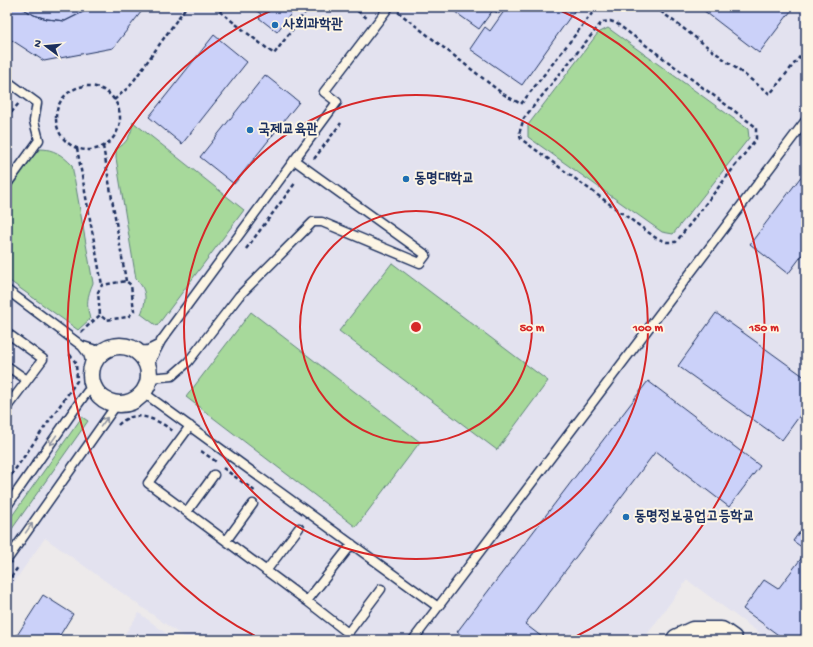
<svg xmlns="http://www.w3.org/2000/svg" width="813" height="647" viewBox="0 0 813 647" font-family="'Gochi Hand','Poor Story',sans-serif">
<rect width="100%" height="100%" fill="#edeaeb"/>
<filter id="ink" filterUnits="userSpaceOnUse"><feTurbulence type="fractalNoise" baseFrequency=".025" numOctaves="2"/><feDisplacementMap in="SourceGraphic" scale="8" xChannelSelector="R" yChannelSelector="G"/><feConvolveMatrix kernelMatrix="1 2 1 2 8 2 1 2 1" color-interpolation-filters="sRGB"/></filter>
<g filter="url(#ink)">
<!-- built -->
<path fill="#e3e2ef" d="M7,7h799v633h-37l-82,-60 -44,60h-455l-143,-102 -38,54z
M139,613l36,27h-54z"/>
<!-- green -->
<path fill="#a7d99b" stroke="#61847c" d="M608,28l140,101 1,9 -76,96 -11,-2 -134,-95v-12l70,-92z
M133,122l111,88 -87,116 -16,-12c6,-14 6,-24 -5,-35l-20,-121v-9c11,-5 16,-16 17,-27z
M40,149c14,0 22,6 32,16l21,118c-6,14 -7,21 -3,36l-12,11 -71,-51v-86l24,-34z
M392,263l156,118 -51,69 -158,-119z
M251,312l169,130 -64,85 -170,-130z
M82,417l6,4 -81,115v-13z"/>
<!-- building -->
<path fill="#cbd1f9" stroke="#1b2f5e" d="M7,7h13l14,8 13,4 18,2 28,-14h52l-32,41 -69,13 -37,-24z
M20,7h73l-28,14 -18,-2 -13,-4z
M251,7h45l-19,25 -18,-14 2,-4z
M448,7h55l-4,7 -6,-4 -14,19z
M507,7h70l-55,78 -52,-36 15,-22 5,4z
M699,7h95l-35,46z
M214,35l33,27 -65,82 -33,-27z
M265,75l34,27 -65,82 -34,-27z
M806,170v80l-18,24 -38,-30z
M716,313l90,65v29l-24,33 -104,-74z
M648,381l112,85 -31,41 -73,-56 -131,173 21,16h-78l-11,-8z
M806,523v27l-13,-9z
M806,552v88h-21l-42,-31 21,-29 14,9z
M43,595l30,19 -16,26h-43z"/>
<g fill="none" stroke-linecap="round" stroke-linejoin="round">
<!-- service casing -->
<g stroke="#1b2f5e" stroke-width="11">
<path id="service" d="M7,81l30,22 -3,18 5,19 -32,44
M7,290l75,56 6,8 4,13
M7,333l36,26 -36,48
M83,346l20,6
M137,351l11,-1 10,-5
M7,366l20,14
M148,366l13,-25 176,-239 -13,-10 65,-85
M149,378l23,-2 16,-14 51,-66 74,-74h9l98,41 6,-8 -132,-95
M144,393l294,214
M190,426l-42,57 159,118 45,-57
M7,506l72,-103 8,-11 7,-5
M187,512l27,-37
M226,541l27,-37
M7,560l110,-156
M266,571l33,-43
M307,601l41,32 33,-44
M413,640l393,-520"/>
</g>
<!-- minor casing -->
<g stroke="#1b2f5e" stroke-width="19">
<path id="minor" d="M91 375a29 29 0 1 1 58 0a29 29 0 1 1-58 0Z"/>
</g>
<!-- secondary casing -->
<g stroke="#1b2f5e" stroke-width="25">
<path id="secondary" d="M678,640l15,-7h28l10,7"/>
</g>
<!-- path -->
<path stroke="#1b2f5e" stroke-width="2.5" stroke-dasharray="4 3" stroke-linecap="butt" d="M214,7l60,47 35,-47
M352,7l15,11
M655,7l115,87 36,-45
M398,12l105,82 18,10 76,-97
M610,21l6,2 140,104v12l-80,103h-9l-11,-4 -135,-99 -2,-5 5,-16 78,-96z
M56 118a32 32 0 1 1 64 0a32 32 0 1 1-64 0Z
M114,100l16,-14 56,-79
M7,118l12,-15
M103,146l23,135
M77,148l25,137
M314,159l27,-36
M246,249l50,-67
M81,332l19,-17 6,5 22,-3 6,-6 -3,-26 -5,-4 -24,4 -4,7 2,23
M118,425c16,-17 39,-6 55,6
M201,451l17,12
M223,468l33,24
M7,481l70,-100 -1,-18 -8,-11
M7,583l11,-16"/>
<!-- service -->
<use href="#service" stroke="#fcf5e5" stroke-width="8"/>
<!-- minor -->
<use href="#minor" stroke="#fcf5e5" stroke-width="16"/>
<!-- secondary -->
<use href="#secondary" stroke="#fcf5e5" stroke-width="22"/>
</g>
<!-- one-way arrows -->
<defs><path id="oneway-shaft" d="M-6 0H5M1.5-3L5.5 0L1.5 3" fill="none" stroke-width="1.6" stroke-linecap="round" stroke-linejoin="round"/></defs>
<g stroke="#8c92a2">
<use href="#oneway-shaft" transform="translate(104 422) rotate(-54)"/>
<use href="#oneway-shaft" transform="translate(53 440) rotate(125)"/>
<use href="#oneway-shaft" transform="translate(29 528) rotate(-55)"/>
</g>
</g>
<!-- distance rings -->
<g fill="none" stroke="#d62828" stroke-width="2">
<circle cx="416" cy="327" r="116"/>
<circle cx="416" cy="327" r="232"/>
<path d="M263 640A348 348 0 0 1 277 8M555 8A348 348 0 0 1 569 640"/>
</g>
<!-- markers -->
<g fill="#1f6fb2" stroke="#fcf5e5" stroke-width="1.5">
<circle cx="275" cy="25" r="4"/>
<circle cx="250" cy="130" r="4"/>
<circle cx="406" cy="179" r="4"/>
<circle cx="626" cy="517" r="4"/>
</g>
<g text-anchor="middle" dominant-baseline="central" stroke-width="4" stroke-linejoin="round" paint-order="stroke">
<!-- poi labels -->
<g font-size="15" font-weight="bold" fill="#1b2f5e" stroke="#fcf5e5" text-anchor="start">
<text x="283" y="25">사회과학관</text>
<text x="258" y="130">국제교육관</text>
<text x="414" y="179">동명대학교</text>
<text x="634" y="517">동명정보공업고등학교</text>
</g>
</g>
<circle cx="416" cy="327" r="6" fill="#d62828" stroke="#fcf5e5" stroke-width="2"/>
<g font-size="12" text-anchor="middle" font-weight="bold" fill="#d62828" stroke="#fcf5e5" stroke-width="4" stroke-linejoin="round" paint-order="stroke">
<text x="532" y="331">50 m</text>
<text x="648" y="331">100 m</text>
<text x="764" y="331">150 m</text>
</g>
<!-- margin -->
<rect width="813" height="647" fill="none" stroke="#fcf5e5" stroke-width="24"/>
<rect x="12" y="12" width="789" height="623" fill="none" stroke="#1b2f5e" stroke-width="1.5" filter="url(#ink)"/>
<!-- north arrow -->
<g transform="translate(46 46) rotate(286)" stroke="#fcf5e5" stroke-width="3" paint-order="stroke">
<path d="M0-3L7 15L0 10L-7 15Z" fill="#1b2f5e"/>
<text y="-6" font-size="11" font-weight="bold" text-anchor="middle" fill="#1b2f5e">N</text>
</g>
</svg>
